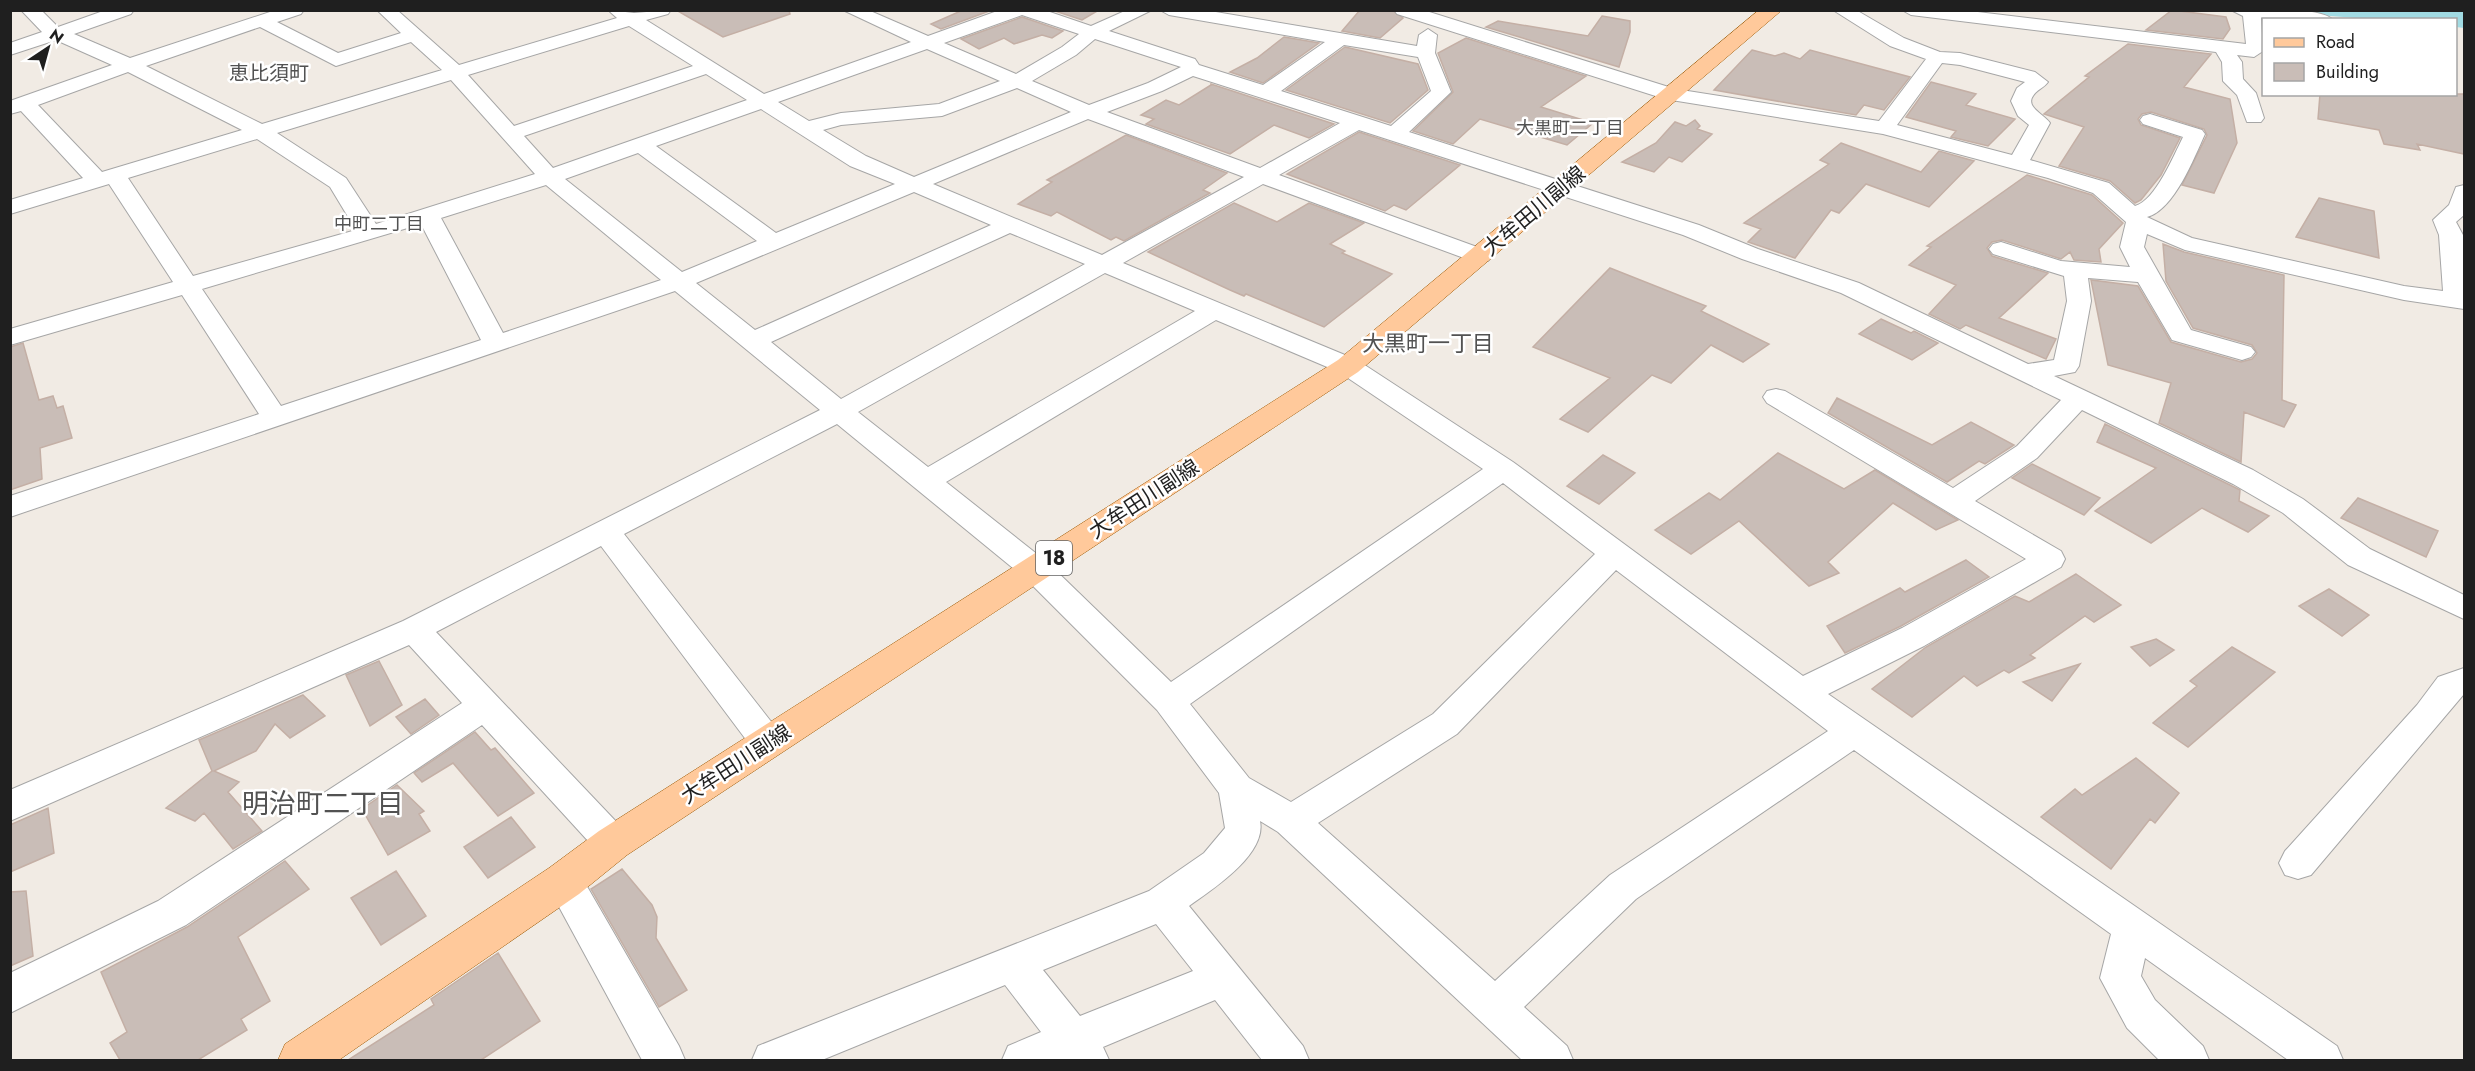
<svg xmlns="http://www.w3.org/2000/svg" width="2475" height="1071" viewBox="0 0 2475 1071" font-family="Jost,'Noto Sans JP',sans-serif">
<rect width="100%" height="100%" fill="#f1ebe4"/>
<!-- water -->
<path fill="#a1dbe3" d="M2265,11h199v17l-8,-1v-7l-87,-1z"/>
<!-- building -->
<path fill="#c9bdb7" stroke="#c4afa5" stroke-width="1.5" d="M676,10h113l1,4 -67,23z
M963,10h29l-51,19 -10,-5z
M1052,10h47l-17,10z
M1360,10h32l11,8 -23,20 -38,-7z
M2172,10l54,7 4,12 -7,10 -77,-9z
M1602,16l28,5v11l-11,35 -133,-40 12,-6 90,15z
M1022,17l41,14 -11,7 -10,-3 -28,9 -10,-6 -25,11 -18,-10z
M1284,37l35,6 -56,40 -33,-11 27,-14z
M1466,38l120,38 -45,31 52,16 -26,22 -87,-26 -27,25 -40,-13 40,-39 -15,-39z
M2128,44l83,10 -27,33 46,12 7,44 -23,50 -32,-8 25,-50 -3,-6 -53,-17 -9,2 -4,5 3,6 39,13 -19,37 -20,25 -6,3 -25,-22 -51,-15 25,-39 -40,-13 45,-37 -4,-1z
M1345,47l73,17 10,26 -38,33 -104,-33z
M1752,50l23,6 9,-3 16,6 10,-9 100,27 -26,33 -20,-5 -8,10 -142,-25z
M1931,82l45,12 -10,11 49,14 -27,27 -37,-9 5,-6 -50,-14z
M1211,85v-1l123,40 -25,14 -35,-13 -44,29 -84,-30 8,-5 -13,-4 25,-15 13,5z
M2320,94h144v60l-47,-10 3,6 -36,-6 -5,-14 -61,-11z
M1695,120l5,6 -3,3 15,5 -30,28 -13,-5 -15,15 -32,-10 34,-19 19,-21 11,4z
M1359,132l101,33 -54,45 -12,-5 -9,6 -98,-37z
M1126,135l101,38 -24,17 7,3 -86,48 -8,-4 -5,3 -54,-28 -6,4 -33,-12 34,-22 -5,-2z
M1841,143l80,29 18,-21 35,10 -45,46 -63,-23 -27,29 -8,-3 -36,48 -47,-16 13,-13 -17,-6 85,-59 -9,-4z
M2027,175l65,20 31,28 -24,26 2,13 -27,-2 -4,-8 -9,7 -59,-19 -10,2 -5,6 5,8 56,17 -49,45 57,21 -10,20 -80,-34 -6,4 -31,-15 27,-29 -47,-20 22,-18 -4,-1z
M2319,198l55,13 5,47 -83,-21z
M1234,203l43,19 32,-19 55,20 -34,21 15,7 -3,2 50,21 -68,53 -78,-33 -2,2 -14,-6 -82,-38z
M2163,244l21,8 100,23 -2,125 14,5 -12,22 -40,-15 -3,50 -82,-39 12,-40 -63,-18 -17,-85 47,6 33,56 70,20 11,-3 5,-6 -5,-8 -59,-17 -27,-47z
M1610,268l96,38 -5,5 68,33 -26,18 -32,-17 -40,38 -19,-8 -64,57 -28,-13 50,-41 -77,-31z
M1881,319l30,14 3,-2 24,12 -26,17 -53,-26z
M23,343l16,57 14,-4 4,12 6,-2 9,32 -32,10 2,31 -32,11v-143z
M1837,398l95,47 39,-23 43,23 -29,19 -6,-3 -32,21 -119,-69z
M2105,424l127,62 8,4 -1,11 30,15 -21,16 -46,-24 -51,35 -56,-32 61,-43 -59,-26z
M1778,453l66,36 31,-19 83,50 -22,10 -43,-27 -65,59 11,11 -30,13 -70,-65 -48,33 -36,-24 54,-37 11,7z
M1603,455l32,18 -36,31 -32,-18z
M2032,464l68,34 -16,17 -72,-37z
M2358,498l80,33 -12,26 -85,-39z
M1966,560l23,17 -88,49 -56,27 -18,-27 73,-38 5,4z
M2076,574l45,31 -27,17 -9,-6 -55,39 5,3 -26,15 -5,-3 -27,16 -13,-10 -52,41 -40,-28 54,-42 89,-51 14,6z
M2329,589l40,26 -27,21 -43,-30z
M2156,639l18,11 -24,16 -19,-19z
M2232,647l43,25 -87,75 -35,-24 44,-37 -7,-5z
M379,661l23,44 -32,21 -24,-51z
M2080,664l-28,37 -29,-19z
M303,695l22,21 -35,22 -15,-14 -19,27 -42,20 25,11 -11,10 34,39 -29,18 -29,-36 -9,8 -29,-13 46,-37 -13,-31z
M425,699l14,16 -28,19 -15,-17z
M475,732l16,18 4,-2 39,45 -36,23 -45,-53 -31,19 -8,-9z
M2136,758l43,35 -24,30 -5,-4 -39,50 -70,-52 34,-28 7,6z
M397,785l27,26 -5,3 11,17 -42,24 -26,-46z
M48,808l6,45 -44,19v-47z
M511,817l24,30 -47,31 -24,-31z
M285,861l24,28 -71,48 32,64 -29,18 6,11 -49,30h-78l-10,-17 17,-11 -26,-60 86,-45z
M622,869l30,36 5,12 -1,21 31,52 -28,17 -68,-118z
M396,871l30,45 -45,29 -30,-47z
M26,891l7,65 -23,10v-74z
M498,953l42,68 -59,39h-133l86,-55 -3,-6z"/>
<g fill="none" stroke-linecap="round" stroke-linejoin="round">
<!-- minor casing -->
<g stroke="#a6a6a6" stroke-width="2">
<path id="minor" d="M21,10h20l17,17 48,-17h28l-3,4 -57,20 56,24 146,-48h28l-3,4 -24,8 61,31 63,-20 -24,-23h20l62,55 158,-47 -9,-8 26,3 37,-3 -3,4 -22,6 118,74 147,-52 -68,-32h25l60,26 72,-26h44l47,16 36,-16h25l-43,21 86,28 4,6 64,20 62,-43 -156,-27 -9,-5h44l213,36 2,-11 9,-6 9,6 -2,18 16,39 -42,40 290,93 59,24 101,34 169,81 26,-4 13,-59 -3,-25 -71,-22 -4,-5 4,-5 8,-2 60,19 69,6 -10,-20 6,-25 -33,-29 -45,-15 -165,-44 -218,-35 -268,-85 -3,-4h29l252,79 204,32 47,-62 -36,-13 -57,-36h23l48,28 36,14 20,1 75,19 13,10c-4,6 -12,8 -15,14 -8,11 12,19 17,27l-20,37 79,23 26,23c20,-5 39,-51 48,-69l-40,-13 -3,-4 3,-4 7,-2 52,16 3,4c-11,24 -31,76 -58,83l45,21 212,48 39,5 -4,-56 -6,-15 16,-15 7,-18 8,-2v30l-8,7 7,13 1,74 -60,-9 -219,-50 -38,-16 -3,13 47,83 60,17 4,5 -4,5 -9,3 -70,-20 -34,-58 -50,-4 3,23 -12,65 -4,6 -21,4 199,94 50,29 67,50 94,46v24l-116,-54 -65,-52 -50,-29 -151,-74 -45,48 -62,43 86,50 4,8 -4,8 -137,79 -96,48 509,352 6,14h-55l-143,-102 -4,18 14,24 48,46 6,14h-50l-32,-32 -27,-50 11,-44 -257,-184 -218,149 -112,108 43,39 6,14h-51l-244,-228 -18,-11c7,33 -47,68 -71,85l114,140 6,14h-47l-47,-60 -112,47 6,13h-107l6,-14 33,-14 -36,-47 -183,75h-70l6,-14 391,-155 55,-38 21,-25 -6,-35 -62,-83 -132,-132 -188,-154 -213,110 156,199 5,10 -5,10 -12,4 -12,-4 -155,-207 -165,86 190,200 6,11 -6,11 -13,5 -13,-5 -118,-129 -296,200 -176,88v-40l148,-72 304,-198 -53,-58 -399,176v-31l393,-169 417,-211 -145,-119 -665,226v-21l249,-82 -77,-119 -172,50v-16l163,-47 -64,-98 -99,30v-14l73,-22 -62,-67 -11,3v-13l102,-36 -56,-25 -46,15v-12l32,-11zM1022,15l57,19 -17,13 -46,27 -72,-31zM629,26l64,40 -179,60 -46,-51zM260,27l76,39 75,-24 31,28 -180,54 -116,-58zM1095,39l86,28 -33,16 -59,22 -57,-24 44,-26zM1344,45l74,12 13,34 -40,35 -110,-35zM927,49l73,32 -61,23 -98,9 -32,8 -31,-19zM1942,63l18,2 65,17 -8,6 -6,13 7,15 11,9 -17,30 -115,-30zM128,72l114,58 -140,42 -64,-67zM706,74l41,26 -194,68 -29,-32zM1193,76l147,47 -80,45 -153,-56 55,-21zM451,80l84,94 -159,50 -30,-46 -69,-45zM1017,88l54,24 -157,65 -48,-21 -43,-26 18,-5 101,-9zM761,109l89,57 45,18 -119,49 -120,-87zM1088,119l156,58 -142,78 -169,-71zM1359,130l324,105 59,24 99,34 220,107 -44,46 -64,42 -168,-97 -9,-2 -9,2 -4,6 4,6 259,156 -124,69 -99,48 -290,-214 -156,-102 -234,-97 140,-79 209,77h16l4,-5 -4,-5 -209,-76zM257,139l73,48 26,43 -163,46 -65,-98zM638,153l119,88 -75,31 -117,-93zM546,185l115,95 -158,53 -62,-115zM914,192l77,33 -236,105 -59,-47zM421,224l60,116 -200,66 -79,-117zM1010,233l75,31 -244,135 -70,-57zM1105,273l90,38 -267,156 -70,-55zM1216,320l123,52 144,97 -312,213 -124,-120 -101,-80zM1503,483l92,71 -162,160 -142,88 -42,-24 -59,-74zM1616,570l212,161 -218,144 -115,106 -177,-158 139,-89zM1156,924l37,47 -113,45 -37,-46z
M1902,10h59l285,34 -3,-28 -12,-6c20,0 90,-4 102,10l-72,-2 2,33 -9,6 -17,-2 5,7 1,17 13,14 8,25 -3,4h-14l-10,-27 -14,-14 -1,-19 -6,-10 -305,-37z
M2464,668v26l-153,181 -13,4 -13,-4 -6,-12 6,-12 132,-146 21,-28z
M564,864l13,5 102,177 6,14h-43l-97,-179 6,-12z"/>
</g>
<!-- major casing -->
<g stroke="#9a5700" stroke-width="1">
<path id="major" d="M1759,10h23l-424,362 -731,483 -48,39 -240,166h-61l7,-16 264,-176 50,-37 739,-471z"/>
</g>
<!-- minor -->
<use href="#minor" fill="#fff" fill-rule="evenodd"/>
<!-- major -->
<use href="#major" fill="#ffc99b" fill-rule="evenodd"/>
</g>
<g text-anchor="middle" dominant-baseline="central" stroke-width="5" stroke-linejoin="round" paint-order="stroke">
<!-- far-neighbourhood labels -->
<g font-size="18" fill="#525252" stroke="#fff">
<text x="1570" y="128">大黒町二丁目</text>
<text x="379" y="224">中町二丁目</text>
</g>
<!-- far-quarter labels -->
<g font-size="20" fill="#525252" stroke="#fff">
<text x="269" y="73">恵比須町</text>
</g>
<!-- shield labels -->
<rect fill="#fff" stroke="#626262" stroke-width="1.5" x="1036" y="541" width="36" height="34" rx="4.5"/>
<g font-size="20" font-weight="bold" fill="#1f1f1f">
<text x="1054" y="558">18</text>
</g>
<!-- street labels -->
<g font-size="21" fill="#1f1f1f" stroke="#fff">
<text transform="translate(1534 211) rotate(-40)">大牟田川副線</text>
<text transform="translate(1144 499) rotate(-33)">大牟田川副線</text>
<text transform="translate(736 764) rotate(-33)">大牟田川副線</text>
</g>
<!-- neighbourhood labels -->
<g font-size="22" fill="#525252" stroke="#fff">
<text x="1428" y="343">大黒町一丁目</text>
</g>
<!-- near-neighbourhood labels -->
<g font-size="27" fill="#525252" stroke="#fff">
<text x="323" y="803">明治町二丁目</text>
</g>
</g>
<!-- border -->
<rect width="2475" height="1071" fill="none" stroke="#1f1f1f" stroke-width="24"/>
<!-- legend -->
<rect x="2262" y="18" width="195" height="78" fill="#ffffff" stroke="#a5a5a5" stroke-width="1.5"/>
<rect x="2274" y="38" width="30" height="9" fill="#ffc99b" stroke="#a5a5a5" stroke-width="1.5"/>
<text x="2316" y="48" font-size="18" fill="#1f1f1f">Road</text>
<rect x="2274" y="63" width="30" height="18" fill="#c9bdb7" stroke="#a5a5a5" stroke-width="1.5"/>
<text x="2316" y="78" font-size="18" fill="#1f1f1f">Building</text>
<!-- north arrow -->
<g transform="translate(48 48) rotate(36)" stroke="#ffffff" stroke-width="4.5" paint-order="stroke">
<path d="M0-4.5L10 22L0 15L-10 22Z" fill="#1f1f1f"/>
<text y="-9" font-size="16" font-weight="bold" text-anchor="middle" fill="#1f1f1f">N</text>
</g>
</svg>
